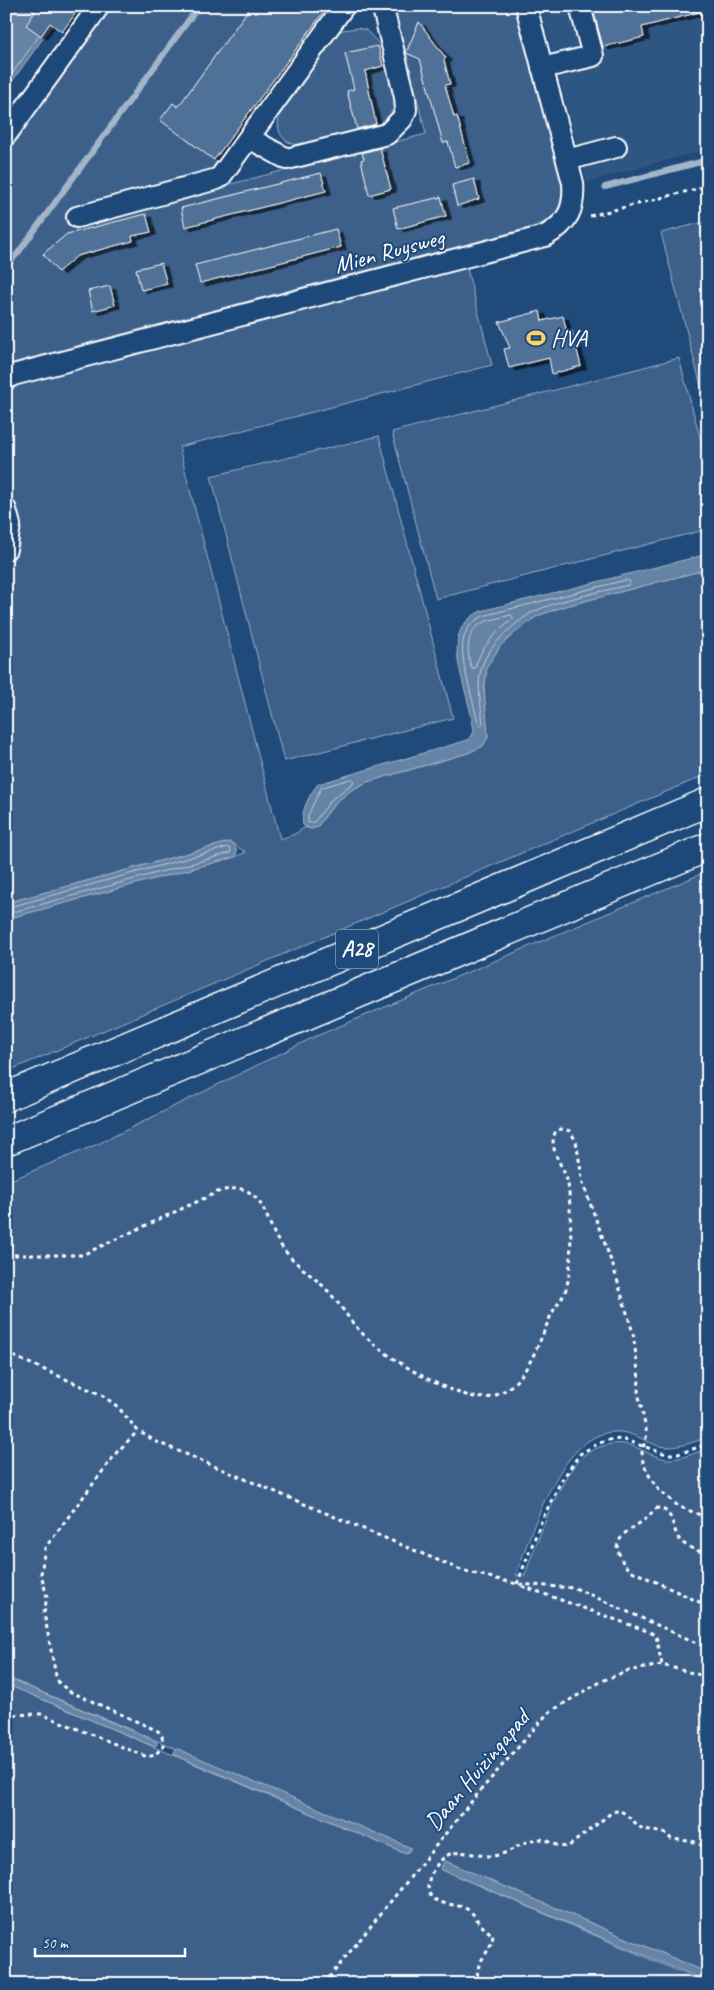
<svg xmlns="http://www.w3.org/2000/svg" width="714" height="1990" viewBox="0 0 714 1990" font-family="Caveat,sans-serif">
<defs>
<filter id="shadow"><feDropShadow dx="5.5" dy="3" stdDeviation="0" flood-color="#0009"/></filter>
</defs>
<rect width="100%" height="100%" fill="#1f4a7a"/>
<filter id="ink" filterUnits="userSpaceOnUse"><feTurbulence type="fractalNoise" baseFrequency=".02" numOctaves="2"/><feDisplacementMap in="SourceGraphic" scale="10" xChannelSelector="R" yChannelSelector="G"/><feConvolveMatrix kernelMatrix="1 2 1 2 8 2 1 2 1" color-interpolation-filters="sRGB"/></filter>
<g filter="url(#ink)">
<!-- built -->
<path fill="#2e5683" d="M540,6h168v143l-121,33z"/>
<!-- green -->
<path fill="#3c618b" stroke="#9eb0c5" d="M113,6h219l-117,163 -143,40 3,15 351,-90 -33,-128h123l46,178c0,25 -5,34 -29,43l-503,131 -24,7v-212z
M357,28l9,2 15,16 15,53 -3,11 -13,17 -73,18c-24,2 -34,-13 -26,-35l56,-76 6,-4z
M708,221v192l-47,-180z
M466,265l26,100 -313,82 101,392 15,-5 10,-7 6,2 6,-2 18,-24 15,-12 17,-9 101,-29 15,-7 5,-9 -4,-46 3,-25 14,-21 15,-13 21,-16 25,-9 146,-38v205l-702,298v-153l229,-62 11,-5c-7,-3 -11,-8 -17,-10l-223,61v-334l5,-5 8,-18 1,-17 -14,-58v-81l9,-7z
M679,358l29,110v61l-272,70 -44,-167z
M379,436l74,282 -169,43 -73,-285z
M708,871v566c-15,5 -33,13 -49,9 -13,-4 -26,-13 -39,-14 -58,-5 -88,100 -104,143l8,2c12,-31 35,-102 60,-122 11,-8 27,-13 40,-11 15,2 28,13 43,15 13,1 29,-7 41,-10v524l-263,-112 -5,8 268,115h-702v-300l400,170 5,-6 -405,-171v-495l92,-38 216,-107z"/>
<!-- water -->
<path fill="#6583a4" stroke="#a3b5c8" d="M6,6h60l-60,84z
M708,554v15l-146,38 -25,9 -21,16 -15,13 -14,21 -3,25 4,46 -5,9 -15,7 -101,29 -17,9 -15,12 -18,24 -6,2 -8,-4c-3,-13 7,-32 15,-41l150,-44 5,-6 1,-4c-3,-15 -6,-29 -10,-43 -7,-28 -17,-60 17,-76z
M229,842c5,2 7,5 8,10l-2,5 -229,62v-16z
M6,1677l151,65v3l-4,1 -147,-62z
M176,1749h2l233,99 -5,6 -233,-100z
M445,1861l263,112v9l-268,-113z"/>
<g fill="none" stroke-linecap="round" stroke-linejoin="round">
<!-- shore -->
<path stroke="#c1cddb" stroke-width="1" d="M6,82l33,-46
M627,580l3,2 -2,3c-30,8 -64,13 -93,26 -18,9 -47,35 -53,55 -6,18 -1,38 1,57l-2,2h-2c-4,-13 -7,-26 -10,-39 -6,-25 -16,-56 14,-70z
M511,615l2,2v2c-16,13 -33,28 -38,49h-3c-6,-13 -6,-35 8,-44 9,-5 21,-6 31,-9z
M351,779l3,1 -1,3 -21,16 -18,23 -6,1v-8l13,-27z
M6,908l222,-61 3,3 -1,3 -224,61"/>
<!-- stream -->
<path stroke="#a3b5c8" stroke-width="6" d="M605,187l103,-27
M6,266l12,-13 181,-247"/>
</g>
<!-- building -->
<path fill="#507197" stroke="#fff" filter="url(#shadow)" d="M27,6h54l-19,26 -12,-9 -9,13 -15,-11 9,-13z
M251,6h77l-114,154 -54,-40 13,-17 5,4z
M592,6h107l1,6 -58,15 2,10 -41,10z
M419,22l27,36 -2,2 6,24 -5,1 9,32 3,-1 13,47 -15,4 -7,-25 -5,1 -23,-84 -14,-6z
M378,46l5,20 -18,5 11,53 -19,5 -10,-38 7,-2 -9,-36z
M380,148l11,41 -22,6 -8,-35 3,-1 -2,-6z
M321,173l5,18 -141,36 -4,-19z
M474,179l5,20 -22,7 -5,-21z
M441,197l5,19 -48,13 -5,-21z
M146,214l5,18 -19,4 1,5 -56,15 -19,16 -15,-18 24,-20z
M336,229l5,18 -141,36 -5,-18z
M161,263l6,21 -26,6 -5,-21z
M110,286l5,19 -22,6 -5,-20z
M540,311l2,10 21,-5 4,17 5,-2 9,35 -29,8 -3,-16 -40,10 -5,-19 6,-1 -11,-26z"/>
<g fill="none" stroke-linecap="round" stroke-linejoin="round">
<!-- minor casing -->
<g stroke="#fff" stroke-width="24">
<path id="minor" d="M542,68l51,-12 -13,-50
M6,135l93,-129
M249,138l38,21 100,-25 15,-15 4,-9 -1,-13 -22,-88 -3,-3
M567,160l49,-13
M77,217l140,-38 4,-3 123,-170
M6,379l7,-4 532,-139c23,-13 30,-27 28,-53l-47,-177
M6,510l4,15 -4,24"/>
</g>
<!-- highway casing -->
<g stroke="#fff" stroke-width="31">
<path id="highway" d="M6,1097l702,-295
M6,1141l702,-294"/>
</g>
<!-- path -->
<path stroke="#fff" stroke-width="3" stroke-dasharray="4 4" stroke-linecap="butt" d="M590,216l118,-30
M6,1255h76l138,-64c13,-3 25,-5 35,6 12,12 15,32 25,47 12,19 33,31 48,47 13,14 22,31 36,44 20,21 101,73 130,61 34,-14 43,-50 57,-81 4,-8 12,-17 15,-26 7,-21 5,-82 2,-105 -3,-17 -22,-36 -12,-53l5,-2 9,2 6,10 7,43 30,82 20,67 6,46 -1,13 9,42 -5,18 1,11 8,16 8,11 19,16 30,12
M6,1353l96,42 16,12 20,24 19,11 304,128 56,14 58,4 133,60
M708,1555c-10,-5 -22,-7 -29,-16 -7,-10 -5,-30 -22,-31 -5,4 -8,8 -13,12 -11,9 -25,12 -27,29l7,16 8,6 76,35
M517,1584l24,-62 20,-41 19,-27 17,-10 11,-4 14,-1 44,15h12l30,-10
M522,1586l128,46 6,4 6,29
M6,1715l35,-1 106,43 8,-2 8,-9 -1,-10 -4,-5 -89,-40 -10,-8 -3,-7 -12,-63 3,-16 -6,-23 4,-26 72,-96 21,-21
M324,1984l156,-193 68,-78 54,-32 25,-10 35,-6 46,12
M479,1984c-7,-24 12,-28 14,-49 -4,-3 -8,-6 -12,-10 -8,-10 -8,-15 -22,-19 -9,-2 -21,-2 -28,-10 -10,-13 8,-40 22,-43 15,-3 30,6 45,2 14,-3 24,-14 39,-16 13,-1 18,10 32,7l42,-33 8,-3 5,3 17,15 26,6 4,5 25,3 12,7"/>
<!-- minor -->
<use href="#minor" stroke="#1f4a7a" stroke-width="20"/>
<!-- highway -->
<use href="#highway" stroke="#1f4a7a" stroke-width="28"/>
</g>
</g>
<!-- icons -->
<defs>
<g id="stadium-bare" transform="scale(1.5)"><path d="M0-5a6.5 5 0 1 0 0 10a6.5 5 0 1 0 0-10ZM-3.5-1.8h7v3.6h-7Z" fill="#ffd166" stroke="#1f4a7a" stroke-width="2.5" paint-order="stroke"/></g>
</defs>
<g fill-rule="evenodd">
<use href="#stadium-bare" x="536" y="338"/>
</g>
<g text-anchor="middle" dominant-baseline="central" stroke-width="4" stroke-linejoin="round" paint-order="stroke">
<!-- shield labels -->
<rect fill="#1f4a7a" stroke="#bcc9d7" stroke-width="1" x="336" y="929.5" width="42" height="39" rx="4"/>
<g font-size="22" font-weight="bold" fill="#fff">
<text x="357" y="949">A28</text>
</g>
<!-- street labels -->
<g font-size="24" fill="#fff" stroke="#1f4a7a">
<text transform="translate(389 251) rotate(-15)">Mien Ruysweg</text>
<text transform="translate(477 1770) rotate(-50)">Daan Huizingapad</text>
</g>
<!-- poi labels -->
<g font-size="24" fill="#fff" stroke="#1f4a7a" text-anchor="start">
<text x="551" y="338">HVA</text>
</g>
</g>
<!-- margin -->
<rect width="714" height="1990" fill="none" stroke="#1f4a7a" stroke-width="25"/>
<rect x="12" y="12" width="689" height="1965" fill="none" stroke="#fff" stroke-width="2" filter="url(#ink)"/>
<!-- scale -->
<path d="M35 1948v8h150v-8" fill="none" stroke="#ffffff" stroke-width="2.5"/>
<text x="42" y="1948" font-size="15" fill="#ffffff" stroke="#1f4a7a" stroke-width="4" paint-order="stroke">50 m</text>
</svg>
